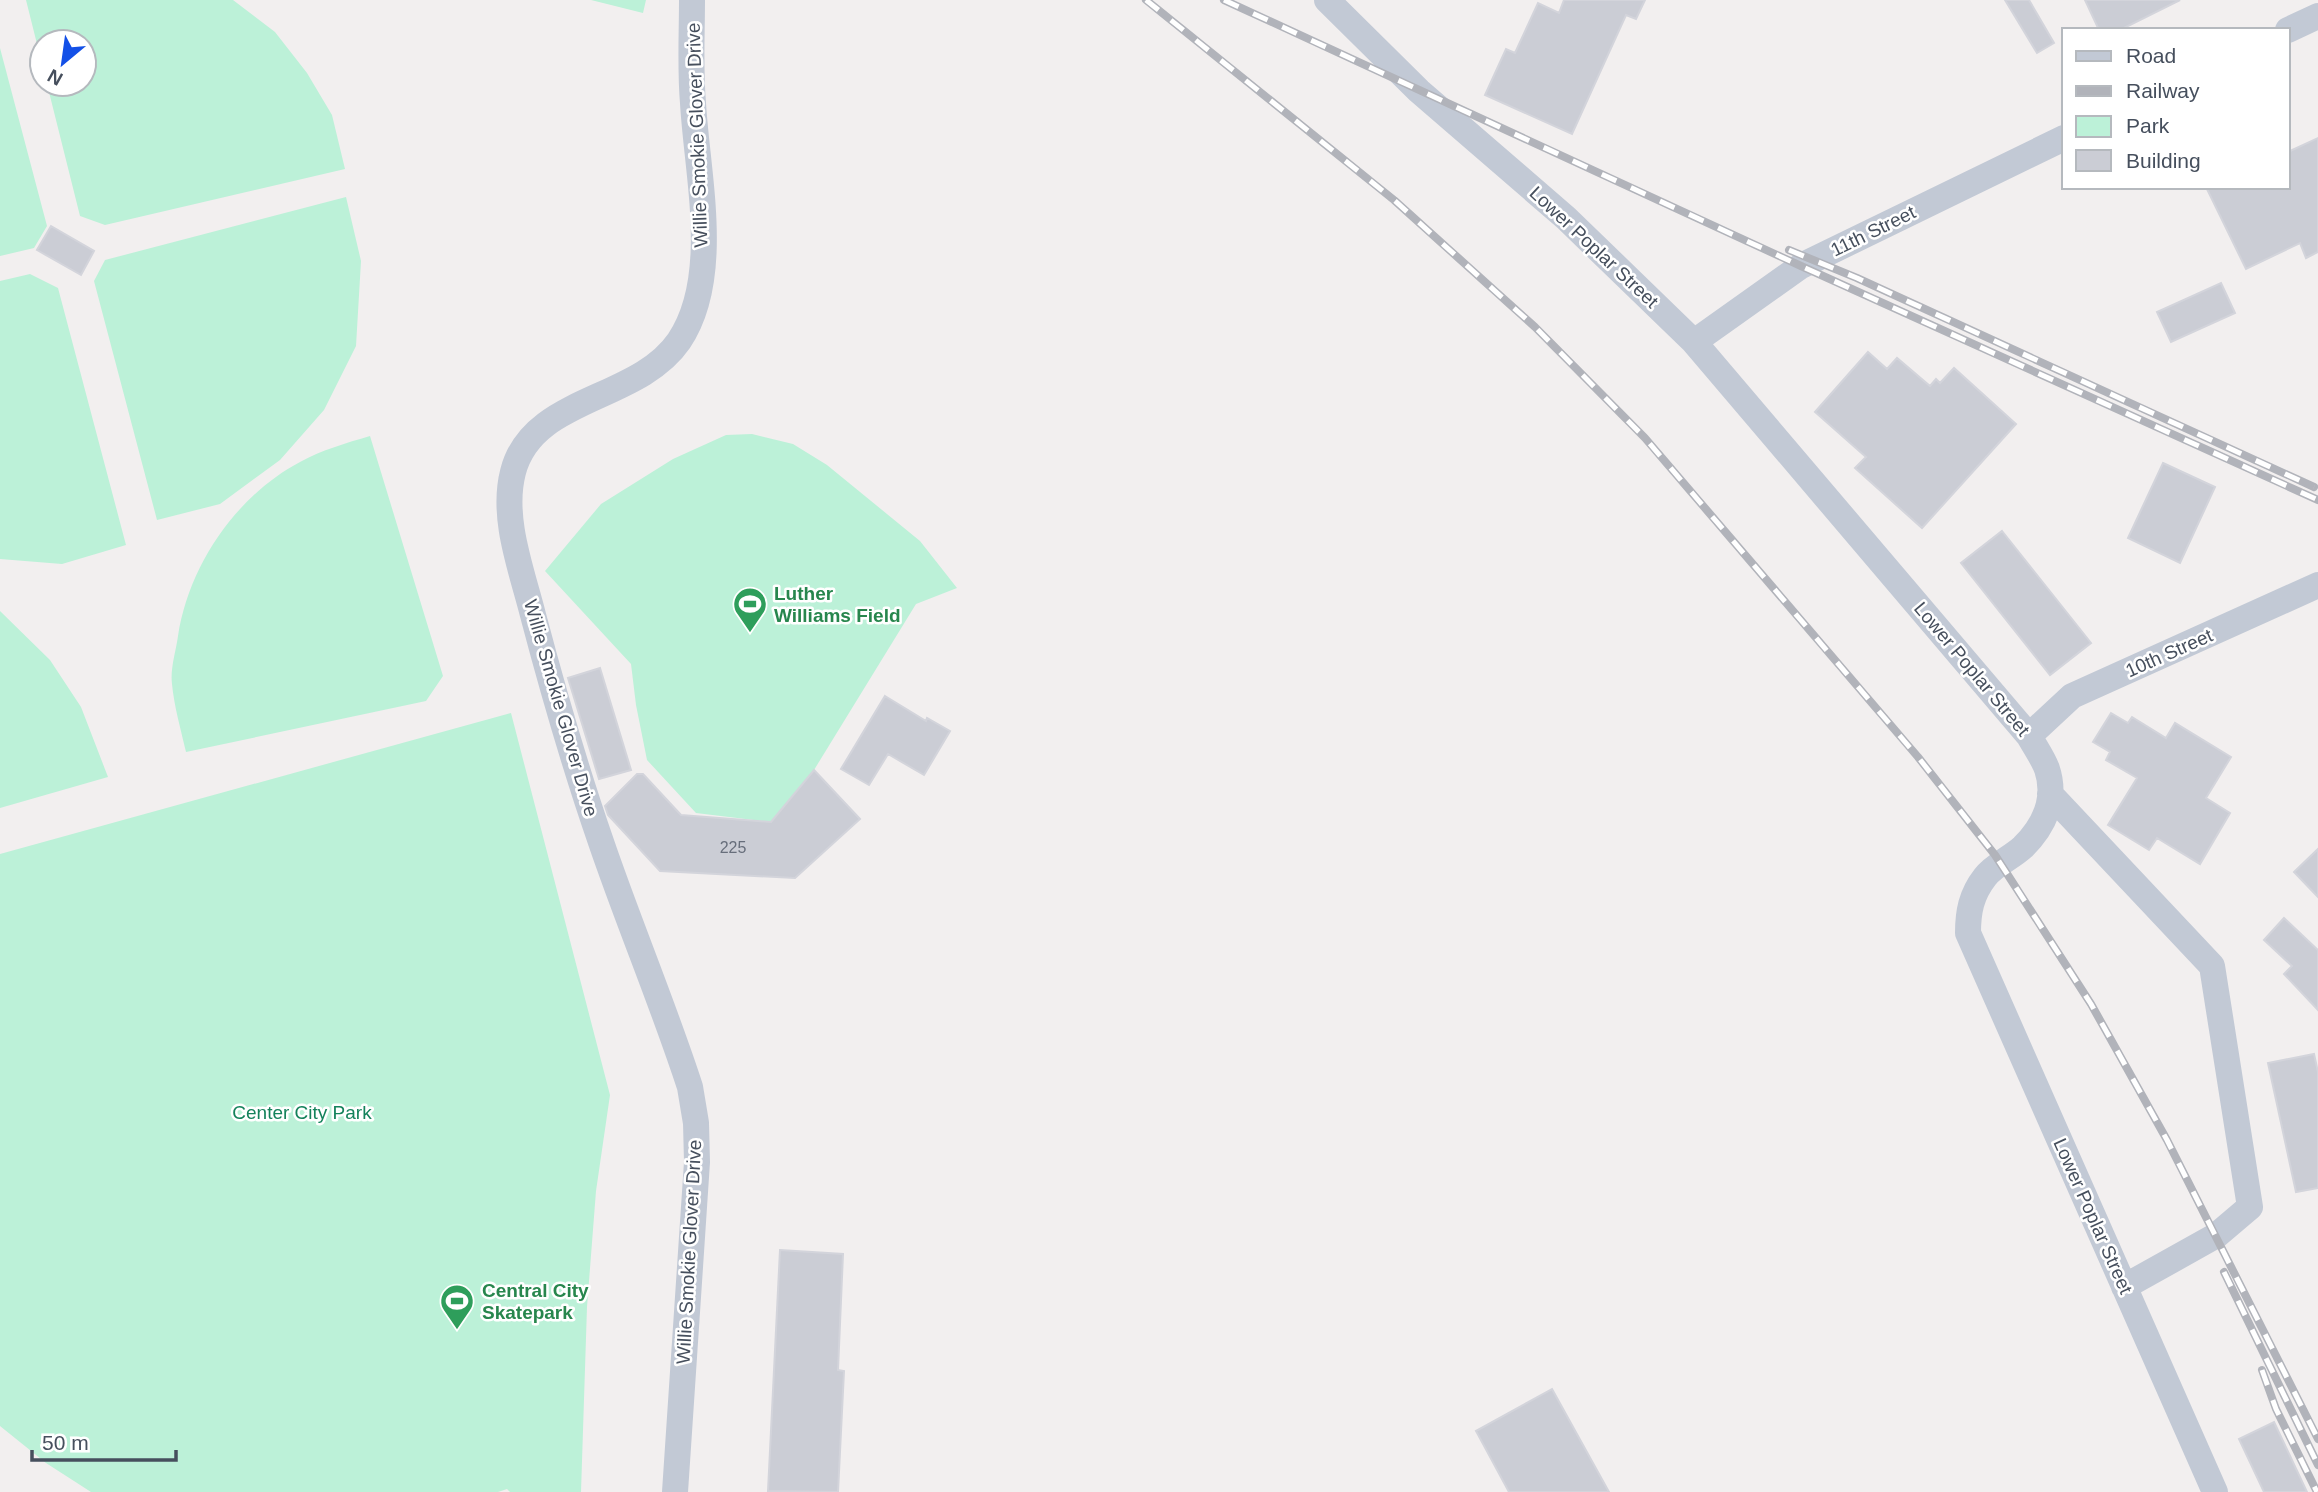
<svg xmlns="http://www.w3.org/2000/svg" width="2318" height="1492" viewBox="0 0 2318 1492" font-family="Arial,sans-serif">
<rect width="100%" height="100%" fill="#f2efef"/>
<!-- green -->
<path fill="#bcf1d8" d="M26,0h207l42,32 32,41 25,42 13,54 -240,56 -25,-9 -33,-132h37v-42h-42v22z
M591,0h55l-3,13z
M0,48l47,178 -13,22 -34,8z
M346,197l15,64 -5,85 -32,64 -44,50 -60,44 -63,16 -63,-239 11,-21z
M30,274l28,14 68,257 -64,19 -62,-5v-278z
M752,434l41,10 34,21 93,76 37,47 -41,16 -102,166 -43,52 -75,-9 -49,-53 -11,-55 -5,-41 -86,-93 56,-67 72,-45 53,-24z
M370,436l73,240 -17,25 -240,51c-5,-22 -12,-46 -14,-68 -2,-15 4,-33 6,-48 11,-71 58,-140 122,-174 22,-12 46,-19 70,-26z
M0,611l50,49 31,47 27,70 -108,31z
M511,713l99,382 -14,96 -9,116 -6,185h-71l-3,-3 -9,3h-407l-45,-29 -46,-37v-572z"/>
<!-- building -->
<path fill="#cbcdd5" stroke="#d3d4db" stroke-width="2" d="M1564,0h81l-9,19 -10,-4 -54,119 -87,-39 21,-46 9,4 23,-50 21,10z
M2005,0h24l25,43 -17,10z
M2085,0h95l-60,30h-21z
M2318,138v114l-12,6 -6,-15 -54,26 -40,-82h82v-35z
M51,226l43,25 -13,24 -44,-25z
M2221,283l14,30 -64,29 -14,-30z
M1868,352l19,17 10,-11 33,28 6,-7 4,4 14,-15 62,56 -94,104 -67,-60 11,-11 -51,-45z
M2163,463l52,24 -35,76 -52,-25z
M2002,531l89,112 -41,32 -89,-112z
M600,668l31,102 -32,9 -31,-101z
M885,696l41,25 1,-3 23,13 -26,44 -36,-21 -19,31 -28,-16z
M2111,713l17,10 4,-6 34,21 9,-15 56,34 -25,41 24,15 -30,51 -43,-26 -8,12 -41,-25 29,-47 -31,-18 4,-8 -17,-10z
M814,770l46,49 -65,59 -135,-7 -52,-56 -3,-9 32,-32h6l38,41 90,7z
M2318,849v48l-24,-25z
M2284,918l34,32v60l-34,-36 8,-8 -28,-26z
M2314,1054l4,18v116l-22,4 -28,-129z
M780,1250l63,4 -5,116 6,1 -6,121 -70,-1z
M1552,1389l57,103h-100l-33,-61z
M2274,1422l33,70h-43l-25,-53z"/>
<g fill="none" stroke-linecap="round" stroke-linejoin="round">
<!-- minor -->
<path stroke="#c2c9d5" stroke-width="26" d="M1327,0l92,91 147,127 128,124 335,394c6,11 14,22 18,33 10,30 -3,57 -24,78 -12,11 -29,18 -38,30 -14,18 -17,35 -17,56l247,559
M2288,30l30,-14
M1694,342l107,-76 263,-128
M2029,736l43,-40 246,-111
M2050,794l162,172 38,241 -33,28 -93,52
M675,1492l22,-330 -1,-39 -6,-36c-27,-83 -61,-163 -89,-245 -26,-75 -48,-151 -68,-227 -11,-44 -32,-97 -20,-143 19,-76 124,-70 166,-131 43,-64 18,-166 14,-238 -3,-34 -1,-69 -1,-103"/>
<!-- rail casing -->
<g stroke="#b1b3ba" stroke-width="8">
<path id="rail" d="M1146,0l248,200 141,127 110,111 273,319 77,98 96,149 76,136 151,299
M1224,0l577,266 517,234
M1789,250l68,28 457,209
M2224,1272l94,193
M2262,1370l14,39 41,83"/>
</g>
<!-- rail -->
<use href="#rail" stroke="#fff" stroke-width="5" stroke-dasharray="16" stroke-linecap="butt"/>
</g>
<!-- icons -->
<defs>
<g id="stadium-pin" transform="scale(1.75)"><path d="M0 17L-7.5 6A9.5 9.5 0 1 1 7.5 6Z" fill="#2e9e5b" stroke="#fff"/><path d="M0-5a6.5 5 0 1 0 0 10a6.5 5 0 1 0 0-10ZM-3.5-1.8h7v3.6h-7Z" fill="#fff"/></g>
</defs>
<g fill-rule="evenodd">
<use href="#stadium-pin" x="750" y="604"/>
<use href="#stadium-pin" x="457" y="1301"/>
</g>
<g text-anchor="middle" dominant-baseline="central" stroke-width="5" stroke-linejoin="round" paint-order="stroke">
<!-- number labels -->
<g font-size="16" fill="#676e7b">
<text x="733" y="847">225</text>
</g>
<!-- street labels -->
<g font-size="19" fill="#464f5d" stroke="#fff">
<text transform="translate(697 135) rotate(-92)">Willie Smokie Glover Drive</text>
<text transform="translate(1873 231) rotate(-26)">11th Street</text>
<text transform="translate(1594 247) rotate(43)">Lower Poplar Street</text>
<text transform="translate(2169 653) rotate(-24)">10th Street</text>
<text transform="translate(1972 669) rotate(50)">Lower Poplar Street</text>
<text transform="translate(561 708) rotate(74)">Willie Smokie Glover Drive</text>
<text transform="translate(2093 1216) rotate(66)">Lower Poplar Street</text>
<text transform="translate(689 1252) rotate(-87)">Willie Smokie Glover Drive</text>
</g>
<!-- leisure labels -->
<g font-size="19" font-weight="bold" fill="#27864d" stroke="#fff" text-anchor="start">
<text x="774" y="593">Luther<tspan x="774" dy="22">Williams Field</tspan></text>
<text x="482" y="1290">Central City<tspan x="482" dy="22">Skatepark</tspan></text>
</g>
<!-- park labels -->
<g font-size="19" fill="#14825b" stroke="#fff">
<text x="302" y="1112">Center City Park</text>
</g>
</g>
<!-- legend -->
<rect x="2062" y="28" width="228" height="161" fill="#ffffff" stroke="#b5b9be" stroke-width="2"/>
<rect x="2076" y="51" width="35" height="10" fill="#c2c9d5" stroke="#b5b9be" stroke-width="2"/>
<text x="2126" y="63" font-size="21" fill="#464f5d">Road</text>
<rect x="2076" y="86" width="35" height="10" fill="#b1b3ba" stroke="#b5b9be" stroke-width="2"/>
<text x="2126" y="98" font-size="21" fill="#464f5d">Railway</text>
<rect x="2076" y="116" width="35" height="21" fill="#bcf1d8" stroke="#b5b9be" stroke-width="2"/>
<text x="2126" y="133" font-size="21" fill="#464f5d">Park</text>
<rect x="2076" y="150" width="35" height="21" fill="#cbcdd5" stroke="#b5b9be" stroke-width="2"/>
<text x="2126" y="168" font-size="21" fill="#464f5d">Building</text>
<!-- north arrow -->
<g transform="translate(63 63) rotate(209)"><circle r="33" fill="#ffffff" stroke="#b5b9be" stroke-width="2"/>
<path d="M0-5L12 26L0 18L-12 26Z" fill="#1350e7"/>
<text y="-10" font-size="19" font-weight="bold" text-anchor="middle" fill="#464f5d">N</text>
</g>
<!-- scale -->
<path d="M32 1450v10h144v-10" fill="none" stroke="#464f5d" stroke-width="3.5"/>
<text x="42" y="1450" font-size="21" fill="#464f5d" stroke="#ffffff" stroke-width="5" paint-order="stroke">50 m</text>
</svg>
